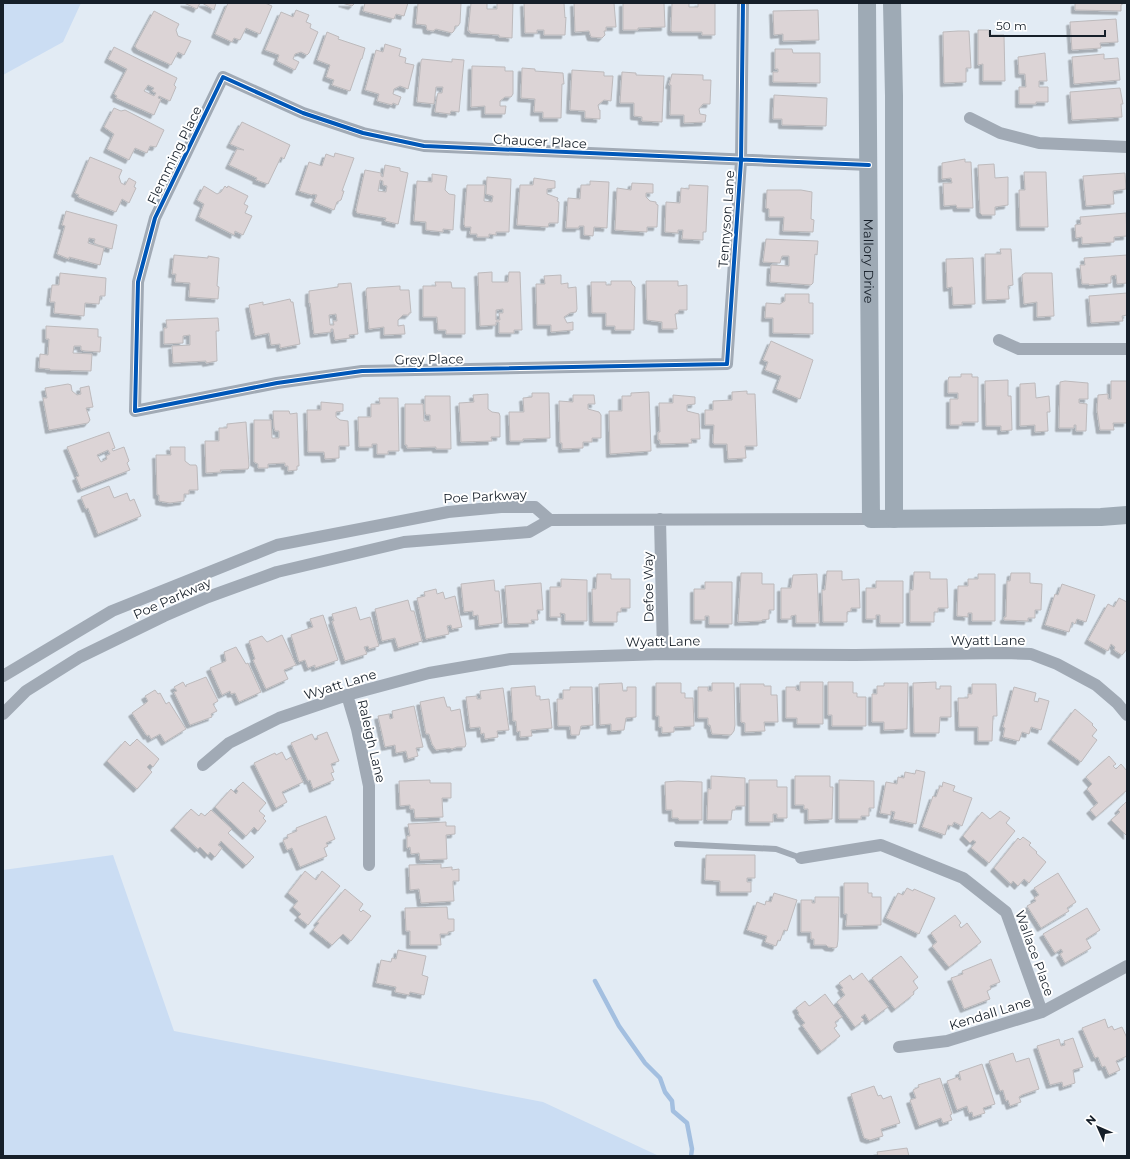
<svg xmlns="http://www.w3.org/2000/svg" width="1130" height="1159" viewBox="0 0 1130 1159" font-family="Montserrat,sans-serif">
<defs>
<filter id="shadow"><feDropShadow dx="-3.5" dy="3.5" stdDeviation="0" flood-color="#0004"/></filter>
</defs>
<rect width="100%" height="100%" fill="#e2ebf4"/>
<!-- green -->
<path fill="#cbddf3" d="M3,3h78l-18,39 -60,33z
M113,855l61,176 369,71 116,54h-656v-286z"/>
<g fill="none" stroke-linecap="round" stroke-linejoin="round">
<!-- stream -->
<path stroke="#a3bfe0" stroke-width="4.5" d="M595,981l24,45 26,37 15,15 5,14 7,9 1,10 14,12 5,26 -1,7"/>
</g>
<!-- building -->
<path fill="#dcd4d6" stroke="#bdbabc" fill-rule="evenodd" filter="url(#shadow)" d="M184,3h16l-3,6z
M202,3h14l-2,7z
M228,3h37l7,3 -12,28 -14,-6 -6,12 -6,-2 -2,4 -17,-8z
M342,3h13l-3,3z
M365,3h43l-4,13 -8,-2 -2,5 -31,-8z
M418,3h43l-1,20 -2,3h-3l-1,5 -2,2 -16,-4 -3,2 -6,-1 -1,-5 -10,-1z
M471,3h16v6h10v-6h16l-1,35 -13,-1v-2l-29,-2v-2h-2z
M524,3h40l1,15 1,-1 -1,18h-21v-5h-7v3h-12z
M574,3h40l2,24h-10v4h-2l1,4 -3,3 -11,-1 -2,-6 -14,1z
M623,3h41l1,24 -27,1v2h-15z
M672,3h17v4h9v-4h17v32h-13v-3h-30l-1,-2z
M1075,3h49l-3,2v6l-46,-1z
M296,10l13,5 -3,7 5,2 -1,4 8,4 -9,21 -2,2 -6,-3 -6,2 -2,5 6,3 -4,8 -18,-9 2,-6 -14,-5 16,-38 12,5z
M818,10l1,30 -36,1v-7l-9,1 -1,-24z
M154,11l25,13 -3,6 2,6 13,5 -7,14 -6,-3 -7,13 -34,-16 -2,-3z
M1116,19l2,23 -18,1 1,5 -29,2 -2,-28z
M978,30h11v5h15l1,46h-22v-17l-5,1z
M958,31h11l2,37h-5v14l-22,1 -1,-51z
M327,32l12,5 -1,2 27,9 -3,11h-1l-11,32 -18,-6 2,-5 -8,-3 4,-12 -13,-5z
M385,44l16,5 -2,7 7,2 -1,5 9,2 -6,24 -8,-3 -6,3 -1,5 8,3 -3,8 -5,-2 -1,2 -15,-4 2,-7 -14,-4 11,-40 7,2z
M114,47l63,31 -3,7 2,2 -6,14 -11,-5 -1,2 3,1 -7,16 -38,-17 1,-2 -3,-2 13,-25 -19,-10zM148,85l6,3 -2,3 4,2 -2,3 -10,-5z
M775,49h17l1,4h27v30l-47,-1v-10h5v-3h-3z
M1045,53l2,28h-8v6h9v15h-12v2h-17v-17h7l-1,-13h-6l-1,-17z
M1104,54v5l14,-1 2,22 -46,4 -2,-27z
M422,59l30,3v-3l12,1 -5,52 -8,-1 -1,3 -15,-2 2,-15 1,-4h4l1,-6h-7l-2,17 -17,-2 4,-41z
M472,66l33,1v4h8v23l-2,3h-6l-5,4v5h6l-1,8h-20v-8l-14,1z
M522,68l13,1v2l28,2 1,11h-2l-1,34h-18v-6h-9l1,-13 -14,-1z
M572,70l32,2v4h9l-2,25 -7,-1 -6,5 1,5h1v9l-15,-1v-7l-15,-1z
M622,72l14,1v2l28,1 -2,46 -20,-1v-4l-8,-1v-13h-14z
M672,74l31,1v5h8l-1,24h-7l-4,5 1,5 6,1 -1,7 -21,1v-8h-14l1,-30h-2z
M1120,88l3,16h-2l1,13 -50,3 -2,-28z
M774,95l53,3 -1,28 -44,-1v-6h-9z
M114,108l7,3 4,-1 39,20 -8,17 -6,-1 -3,7 -12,-5 -6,12 -22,-11 7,-15 -10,-7z
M242,122l48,23 -6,14 -3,-2 -13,27 -12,-4 1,-2 -28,-13 8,-16 7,1 -14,-6z
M335,153l19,5 -12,33h2l-3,9 -4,2 -3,8 -20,-8 3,-7 -4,-1 -1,1 -13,-4 10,-29 13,4 4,-12 8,3z
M90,157l32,13 -3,7 2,6 4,2 4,-7 7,4 -2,5 2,1 -7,15 -7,-4 -6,13 -38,-15 1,-2 -4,-2z
M965,159v3h6l2,46h-16l-1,-3 -12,1 -1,-23h9l-1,-5 -9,1v-16z
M994,164l1,14 13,-1v28l-13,2v8h-13l-2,-2 -2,-48z
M385,165l15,3v3l8,2 -10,51 -13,-3 1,-3 -29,-5 -1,-3 9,-40 16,3v3l2,1zM380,180l3,1v4l4,1 -1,6 -8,-1z
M1024,172h22l2,55h-28l-1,-37h6z
M1125,173l1,16 -13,2 1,13 -28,2 -3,-30z
M432,174l15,2 -2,14 4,4 6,1 -2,35 -10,-1v3l-17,-2v-8l-12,-1 3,-40 15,1z
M487,177l24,2 -2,53h-13v3l-7,-1v3h-12v-3h-7l1,-7h-6l-1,-3 3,-39h18l-1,16 8,1 1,-6 -7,-2z
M534,178l21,3v7l-8,1v5l11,4 -1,3 2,1 -1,21h-9l-1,4 -31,-2 3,-40h13z
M590,181l19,1 -2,46 -13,-1 -1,9 -9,-1v-9h-5v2h-13l2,-30 12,1 1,-14h9z
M632,183l21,1v9h-7v4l4,4 6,1v2l2,1 -1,22h-10v5l-32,-2 2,-42 14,2z
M689,185l19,1 -2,46h-3v8l-21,-1 1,-9h-5v3l-13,-1 1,-30 14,1 1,-15 8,1z
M204,186l13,8 4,-2 4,-6 2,2 1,-2 20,10 -4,8 4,2 -3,7 7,3 -9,19 -8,-4 -1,4 -35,-18 5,-13 -7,-4z
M767,190h34l11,2 -1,27 3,1 -1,12 -30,-1 1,-14h-15v-8l-3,-1z
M66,211l51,14 -5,24 -14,-4 -4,-2 1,-4 -6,-1 -1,5 16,5 -4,17 -31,-8v2l-12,-5 8,-28 -3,-1z
M1126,213l1,23 -13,1v5l-32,2v-7l-6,1 -1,-13 6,-1 -1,-7z
M766,239l52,2 -1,14 -2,-1 -2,29 -2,2 -41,-3 1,-17 18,1v-10h-7l-2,7 -17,-1z
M1000,249h11l2,36 -5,1 1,13 -23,1 -1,-46h16z
M174,255l34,3v-2l11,2 -2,28 2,1 -1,12 -29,-2 1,-14 -15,-1 1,-8h-4z
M1127,255v28l-10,1 -1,-9 -5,1v7l-22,2v-1h-7l-2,-19h5l-1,-7z
M973,258l2,46 -22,1 -1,-18 -5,1 -1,-29z
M492,272v10h16l1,-10h11l2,58h-8v3h-15v-11h-3v3l-16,1 -2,-53zM503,309v4h-4l1,7h-4v-10z
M60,273l46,5 -1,18h-5l-1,8 -14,-1 -1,13 -30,-3 1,-11h-5l2,-17h7z
M1025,273h27l2,43 -17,1v-15l-13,2 -2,-29z
M561,275v9l7,-1v5l8,-1 1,22 -1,3 -6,1 -6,4 3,6 6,-1v8l-22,2v-7h-14l-1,-41h9l-1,-8z
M611,281h20l1,3 3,3 -1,43h-19v-4h-9v-13h-14l-1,-31h15v3h5z
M646,281h32v5l9,-1v25h-8l-1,3 -3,1 2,15h-15v-7l-15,-2z
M435,282h16l1,6h13v46h-19v-4h-8l-1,-13h-14v-31h13z
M351,283l7,51 -9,1 1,3 -15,2 -2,-11h-2v3l-17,2 -4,-31h-1v-12l29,-4v-3zM336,314l1,7h-4l1,4h-4l-1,-10z
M400,286v4h9l2,23h-2v2h-6l-5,5v6l6,-1 1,9 -21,1v-8l-15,2 -3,-39 1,-2z
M1127,293v22l-5,1 1,5 -32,2 -2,-27z
M785,294h24v9h4v31l-40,-1v-15h-8l1,-15 14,1 5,-3z
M290,299l1,3h2l7,42 -20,4v-4l-9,1 -2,-12 -14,3 -6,-31 14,-3v3z
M218,318l1,13h-3l1,30 -11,2v-2l-33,2 -1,-17 18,-1v-10l-7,1v7l-19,1v-16h3l-1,-8z
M46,326l52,3v8h3l-1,15 -15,-1 -4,-1v-4h-7l-1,7 19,1 -1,17 -41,-1v-1l-11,-1 1,-14 8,1 1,-16h-3z
M771,341l42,19 -13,39 -24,-10 5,-13 -16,-6 3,-8 -5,-2z
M961,374h11v3h6v45h-16v3h-12v-26h8v-6h-10v-13l1,-3h12z
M1008,380v16h3l1,34 -11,1v-5h-15l-1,-45z
M1065,381l23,2v16h-9v4l8,1 -1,27h-10v-6h-2v3h-15l1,-46z
M1111,381h16v42h-14l1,7h-14l-3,-20 1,-15 10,-1v5h3z
M1035,383l1,15 13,-2 1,16h-3l1,19 -13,1v-7l-15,1v-42z
M68,384l3,1 1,6 5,4 4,-1 -1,-6 9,-2 4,21 -7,1 4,12 -2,3 -39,7 -6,-32h4l-2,-10z
M747,391v3h8l2,52h-12l1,12 -18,1 -1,-15h-13l-1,-2 1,-17h-9v-15h8v-9l19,-1v-8z
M649,392l2,59 -41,3 -1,-43h13v-15h9v-3z
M532,393h17l1,45 -27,1v2h-13l-1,-29h15l-1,-14 9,-1z
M488,394v15l4,3 7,1 1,3v21h-9l1,4 -31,1 -2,-39 15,-1 -1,-7z
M573,395h21l1,9h-7v5l11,3 2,3v23h-9v4h-9v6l-21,1v-6h-2l-1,-42 14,1z
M673,395l22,2v7l-8,1v6l12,3 1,25h-9l1,4 -32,1v-4h-2v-8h2l-1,-29h14z
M425,396h25l1,53h-15v-2l-29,1v-3h-2v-41h18l1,17h6v-6h-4l-1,-4z
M379,398h19l1,53h-11v3h-11v-10h-5v3h-13l-1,-30h13v-13h9z
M321,402l22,2v7l-7,1v5l4,3 8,1 1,25h-10v12l-14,1 -1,-7h-16l-1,-42h14z
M273,411h16l1,3 7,-1 2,53h-2v4l-9,1v-5h-3v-3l-17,1v4h-10v-4l-4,-2v-42h17l1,18h7v-7h-4l-1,-4z
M246,422l3,44 -1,3 -28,1 1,2 -15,1 -1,-32h14v-13h8v-4z
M109,432l6,16 -3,1 1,2 11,-4 5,14 -2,2 3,7 -49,19 -5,-12 3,-1 -12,-29zM108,450l2,4 -4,2 1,3 -6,3 -4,-7z
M170,447h15v14l5,4h6l1,2 1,23h-9v4h-5v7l-14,2 -11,-2v-6h-2l-1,-40h15z
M109,486l5,12 13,-5 3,8 4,-2 7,17 -43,18 -10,-26 -2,1 -5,-12z
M827,571h15v9l17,-1 1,29h-9v3l-4,1v10h-24l-1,-32h3z
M914,572h16v7h17l1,29h-10v4h-4v10h-24v-32h3z
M741,573h21v11h12v26h-5v9l-7,1v1l-24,1z
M1011,573h19v10l12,1 -1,26h-6v8h-7v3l-24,-1v-3h2l1,-36h3z
M597,574h14v5h19v29h-9v4h-4v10h-24l-1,-33h4z
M817,574l2,49h-23v-8l-5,1v3h-10v-31h10l2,-13z
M978,574h17v47h-23v-8h-4v4l-11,-1 1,-30h10v-7h10z
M561,579l26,1v41h-22v-7l-5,-1 1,4h-11v-30h11z
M494,580l1,11h4l3,32 -23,3 -1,-11 -5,1v-5l-9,1 -3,-28z
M876,581h27v42h-23v-8h-4v4h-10v-31h10z
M705,582h27v42h-23v-8h-4v4h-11v-31h11z
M541,583l2,27h-6l1,10h-7l1,3 -24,1 -3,-38z
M1062,584l33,11 -9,27 -9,-3 -2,5 -3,-2 -3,10 -24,-7 10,-31 3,1z
M436,589l1,5 6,-2 2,7 10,-3 7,31 -10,2 -1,-4 -4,1 2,8 -23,5 -9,-41 8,-2 -1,-4z
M1119,598l8,4v47l-5,6 -8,-5 1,-3 -4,-3 -3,7 -20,-11 20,-36 6,3z
M408,600l3,11h3l8,30 -24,7 -3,-10 -13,3 -7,-32z
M356,607l4,13 10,-3 9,29 -10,3 -1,-3 -4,1 3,7 -22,7 -13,-40h2l-2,-7z
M323,615l15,45 -23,8v-3l-7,3 -3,-8 -6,2 -8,-27 22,-8 -3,-8z
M282,635l14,30 -12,5 4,9 -22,10 -13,-29 2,-1 -6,-18 13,-5 5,6z
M236,647l10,17 2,-1 13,29 -22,10 -4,-9 -4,1 -1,-3 -8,4 -12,-27 16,-7 -2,-9z
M206,677l12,24 -5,3 4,7 -6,3 1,3 -22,8 -16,-33 3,-1 -3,-4 9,-5 3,5v-2z
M800,682h23v42h-26v-6h-11v-31h10v3l4,1z
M828,682h25v11h4v4h9v29h-34v-11h-4z
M936,682v7h4v-3h11v31h-11l-1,16h-25l-1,-50z
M622,683l1,8h4v-4h9v30l-10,1 -2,12 -13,1v-7l-11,1 -1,-41z
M656,683h25v10h4v5h8l1,28 -20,1v5l-12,1v-6h-3v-11h-3z
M712,683h22l1,42 -1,6 -3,4 -19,-1 -2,-9h-2v-7h-10v-31h10v4h4z
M884,683h24l-1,46 -23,1v-8h-12v-28h5v-8h7z
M740,684h24v2h7v9h6l1,27h-14l1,9 -20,1v-9l-4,-1z
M972,684h24l1,32h-4l-1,25h-14v-14h-19l-1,-29h10v-4h4z
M535,686l1,10h4v4l9,-1 3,29 -21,2 1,6 -12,1v-6l-3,1 -1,-11h-3l-2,-33z
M570,687h22l1,38 -12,1 -2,9h-8l-1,-9h-12l-1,-27h6v-9h7z
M1014,687l22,6 -2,8 4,1 1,-4 10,3 -8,29 -10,-3 -2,7 -7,-2 -3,9 -16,-4 2,-9 -2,-1z
M503,688l6,42 -12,1 1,6 -13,2 -1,-6 -3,1 -1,-7 -10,1 -4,-31 11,-1v3h4l-1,-8z
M155,690l3,4 2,-1 6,11 3,-2 17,27 -21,13 -5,-8 -9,5 -2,-4 -2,1 -15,-23 14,-10 2,-2 -3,-5z
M444,697l3,10h3l1,4 9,-2 6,35 -1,3h-8l-5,2 -3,-1 -13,2 -4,-6 -3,-10h-3l-6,-32z
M414,706l9,41 -7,1 2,8 -10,3 -2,-8 -10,2 -1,-8 -10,2 -7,-31 11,-2 1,5 3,-1 -1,-7z
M1075,709l18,15 -1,1 5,5 -5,6 5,4 -16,22 -30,-22z
M327,732l12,29 -8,3 3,8 -3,1 3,7 -21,9 -3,-9 -2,1 -17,-38 21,-9 3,6 3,-1 -1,-3z
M137,739l22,20 -6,8 -3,-3 -3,3 5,5 -15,17 -30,-28 18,-20 5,5z
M282,752l4,8 5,-3 12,25 -21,10 5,10 -11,6 -22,-45 21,-10 1,2z
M1109,756l7,8 -3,2 3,3 5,-5 6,7v19l-31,27 -6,-7 8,-7 -11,-14 5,-5 -6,-7z
M916,770l9,2 -9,52 -23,-5 2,-7 -4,-1v4l-11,-2 6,-31 11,2 1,-7 6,1 1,-6 10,2z
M711,776l34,2v28h-9l-1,4h-3l-1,10h-24l1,-31h3z
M795,776h35v11h3l-1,32 -24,1v-11h-4v-4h-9z
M430,780v3h21v15h-9l1,19 -28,1 -1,-9h-4v-4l-10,1 -1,-25z
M749,780h28v7h10v31h-10v-4h-4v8h-24z
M839,780l35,1v27h-5v8h-8v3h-22z
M678,781l24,1v38h-23l-1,-2h-6v-8h-6l-1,-28z
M243,782l23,21 -7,8 6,5 -2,2 3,3 -8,10 -4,-4 -8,9 -31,-29 16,-18 5,5 2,-3 -2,-2z
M943,782l12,4 -2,5 19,7 -10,28 -8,-4 -2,4 -4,-1 -3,10 -23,-8 11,-31 3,1 4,-11 2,1z
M1127,801v35l-16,-16 9,-8 -2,-2z
M191,809l8,7 2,-3 4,3 6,-6 21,19 -4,4 26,24 -8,8 -25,-24 -3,4 4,3 -7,9 -5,-5 -2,3 -8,-8 -2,2 -24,-22z
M1000,811l10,7 -4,5 9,8 -26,32 -18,-15 5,-6 -3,-2 -3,3 -7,-7 19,-24 8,7z
M326,816l9,23 -9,4 2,3 -4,2 3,8 -27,11 -8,-19 -5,2 -4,-10 5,-2 -1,-3 10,-4 -1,-3z
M446,822v4h9v8l-9,1 1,24 -27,1 -1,-7 -8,1 -1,-7 -3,1v-12h3l-2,-12z
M1023,837l8,6 -2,2 8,7 -1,1 10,9 -17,21 -5,-4 -6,7 -5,-5 -2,3 -17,-16 24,-30 2,2z
M706,855h49v23h-8v4h4v10h-31v-11l-15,-1z
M441,864v4l11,-1v3l7,-1v12h-6v3l1,17 -33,2 -2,-14 -9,1 -1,-25z
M305,871l11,9 6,-9 18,15 -32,39 -10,-8 3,-3 -8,-7 5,-6 -10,-8z
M1058,873l18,29 -9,6 2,3 -28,17 -14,-22 9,-5 -2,-3 5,-3 -5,-7z
M844,883h24v10h4v4h9v28l-35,1 1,-12h-3z
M907,888l6,3 1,-2 21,9 -16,36 -33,-16 12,-25 5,2z
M345,889l18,15 -4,6 2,2 2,-2 8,6 -20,25 -8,-7 -11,11 -19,-15 6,-7 -2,-1z
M774,893l23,7 -10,31 -3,-1 -4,11 -2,-1 -2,6 -11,-4 2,-6 -20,-6 10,-28 8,3 1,-4 5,1z
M815,897h24l-1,43 -1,7 -2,1 -7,-1 -2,-2h-12v-6h-3v-7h-10v-32h11v3h3z
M447,907l1,12h6v12l-6,1v2h-8l1,11h-31v-14h-4l-1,-23z
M1087,908l13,22 -14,9 5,9 -26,15 -5,-9 3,-2 -2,-3 -6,4 -12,-19z
M955,915l6,8 -2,2 2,3 6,-5 14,19 -32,25 -17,-21 5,-4 -6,-9z
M398,950l28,6 -4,19 6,2 -4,18 -14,-3 -1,3 -14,-3 1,-5 -20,-4 5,-23 10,2 1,-4 4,1z
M901,956l17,21 -5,4 5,7 -5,4 1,2 -19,15 -23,-31z
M991,959l9,23 -10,4 1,3 -4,2 3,8 -26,10 -13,-31 12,-4 -1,-3z
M862,973l26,34 -19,14 -4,-7 -4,3 3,3 -9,7 -18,-25 8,-7 -4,-6 2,-1 -4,-5 11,-8 3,5z
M825,994l17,23 -7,5 2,4 -3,2 6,8 -19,15 -19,-26 3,-2 -7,-9 1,-1 -3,-5 9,-7 4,5 2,-1z
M1105,1019l3,9 4,-2 2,4 8,-3 5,11v18l-11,5 4,9 -11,5 -4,-9 -3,1 -4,-10 -3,1 -13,-30z
M1073,1038l10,29 -10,3 2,13 -12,4 -1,-5 -12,3 -13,-39 22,-7 2,7 4,-1 -1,-4z
M1013,1053l3,9 13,-4 10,31 -17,6 -3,2 2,5 -11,4 -2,-6 -2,1 -3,-11 -3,1 -11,-30z
M982,1064l13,40 -12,4 2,5 -12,4 -1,-5 -3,1 -2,-7 -10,4 -10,-29 11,-4 1,3h2l-2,-8z
M940,1078l12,36 -2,1 2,5 -9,3 -2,-5 -22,8 -9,-26 6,-2 -3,-8 6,-3 -1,-2z
M874,1086l4,10 3,-1 2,4 8,-3 9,27 -19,6 2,7 -13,4 -6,-2 -13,-44z
M907,1148l2,8h-31l-1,-4z"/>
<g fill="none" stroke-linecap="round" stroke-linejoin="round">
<!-- service -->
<path stroke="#a1aab5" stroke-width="6" d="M677,844l99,5 25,9"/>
<!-- minor -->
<path stroke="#a1aab5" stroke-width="12" d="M743,3l-2,158 -14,203 -365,7 -85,12 -142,28 3,-129 17,-64 68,-141 80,36 60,20 61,13 445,19
M970,118l30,15 39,10 88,4
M999,340l20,9h108
M660,519l3,135
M550,520l321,-1
M3,676l109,-65 165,-66 171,-33 53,-5h34l15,13
M347,695l10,34 12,57v79
M3,714l23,-23 54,-34 84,-41 44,-19 69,-25 127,-30 125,-10 21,-12
M203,765l26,-22 50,-25 68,-23 82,-22 82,-14 152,-5 192,1 150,-2 26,1 26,10 39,21 21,18 10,12
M801,858l80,-13 82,33 43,34 36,100
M899,1047l48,-6 95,-29 85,-46"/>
<!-- secondary -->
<g stroke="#9eaab5" stroke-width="18">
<path id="s1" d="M867,3l4,516 230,-2 26,-2"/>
<path d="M892,3l2,93v423"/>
</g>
<!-- cycleway casing -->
<g stroke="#fff" stroke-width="6">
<path id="cycleway" d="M743,3l-2,158 -14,203 -365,7 -85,12 -142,28 3,-129 17,-64 68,-141 80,36 60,20 61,13 445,19"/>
</g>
<!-- cycleway -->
<use href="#cycleway" stroke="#0057b8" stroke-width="4"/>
</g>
<g text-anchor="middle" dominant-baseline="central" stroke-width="4" stroke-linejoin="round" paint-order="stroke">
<!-- street labels -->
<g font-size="13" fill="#161f29" stroke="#fff">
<text transform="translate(540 141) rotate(3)">Chaucer Place</text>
<text transform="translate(174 155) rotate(-64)">Flemming Place</text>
<text transform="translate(726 219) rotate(-86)">Tennyson Lane</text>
<text stroke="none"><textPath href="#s1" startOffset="258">Mallory Drive</textPath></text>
<text transform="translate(429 359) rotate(-1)">Grey Place</text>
<text transform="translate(485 496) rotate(-3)">Poe Parkway</text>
<text transform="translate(648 587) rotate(-91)">Defoe Way</text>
<text transform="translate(172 598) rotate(-24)">Poe Parkway</text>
<text x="988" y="640">Wyatt Lane</text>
<text transform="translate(663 641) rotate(-1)">Wyatt Lane</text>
<text transform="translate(340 684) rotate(-17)">Wyatt Lane</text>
<text transform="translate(372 741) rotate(77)">Raleigh Lane</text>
<text transform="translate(1035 953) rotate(70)">Wallace Place</text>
<text transform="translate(990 1013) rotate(-17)">Kendall Lane</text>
</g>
</g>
<!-- border -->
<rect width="1130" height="1159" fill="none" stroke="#161f29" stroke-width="8"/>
<!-- north arrow -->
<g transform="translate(1098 1127) rotate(315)" stroke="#ffffff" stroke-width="3" paint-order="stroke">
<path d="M0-3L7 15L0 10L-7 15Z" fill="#161f29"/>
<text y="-6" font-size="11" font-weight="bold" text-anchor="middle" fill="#161f29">N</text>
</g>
<!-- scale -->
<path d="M990 30v6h115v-6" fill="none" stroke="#161f29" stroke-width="2"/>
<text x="996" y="30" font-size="12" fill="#161f29" stroke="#ffffff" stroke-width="3" paint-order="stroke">50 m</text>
</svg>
